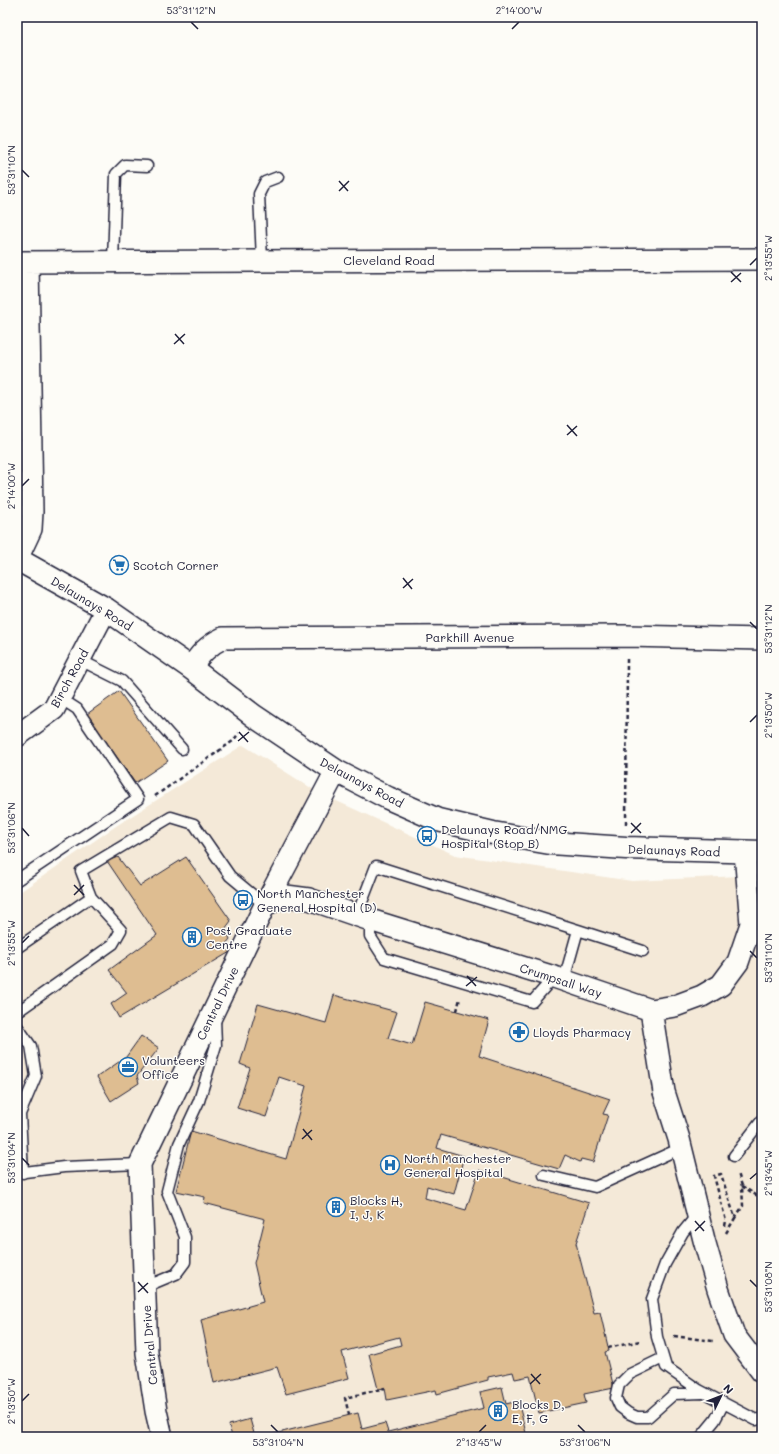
<svg xmlns="http://www.w3.org/2000/svg" width="779" height="1454" viewBox="0 0 779 1454" font-family="Mali,sans-serif">
<rect width="100%" height="100%" fill="#fdfcf7"/>
<filter id="ink" filterUnits="userSpaceOnUse"><feTurbulence type="fractalNoise" baseFrequency=".025" numOctaves="2"/><feDisplacementMap in="SourceGraphic" scale="8" xChannelSelector="R" yChannelSelector="G"/><feConvolveMatrix kernelMatrix="1 2 1 2 8 2 1 2 1" color-interpolation-filters="sRGB"/></filter>
<g filter="url(#ink)">
<!-- built -->
<path fill="#f4e9d8" d="M243,745l76,48 136,62 177,26 130,-6v562h-745v-543l99,-68z"/>
<!-- building -->
<path fill="#debd91" stroke="#22223b" d="M119,691l49,70 -33,22 -48,-69z
M118,857l22,29 46,-29 45,64 -6,8 5,10 -5,6 5,7 -111,66 -8,-14 16,-11 -18,-23 48,-35 -50,-74z
M334,995l63,17 -9,26 24,7 13,-43 64,18 -10,36 131,43 -7,15 5,1 -15,47 -12,-3 -1,3 -15,-7 -6,14 -118,-34 -4,13 27,8 -10,38 -27,-8 -2,12 41,12 13,-40 110,33 -13,40 18,70 6,-1 9,39 -4,1 9,36 -30,6 2,9 -47,10 -9,-37 -15,3 -2,-7 -25,5v3l-51,14 -1,-4 -49,10 -2,-12 -7,1 -9,-35 32,-9 -2,-8 -57,15 7,26 -63,16 -9,-27 -63,16 -13,-63 62,-18 -9,-39 11,-44 -61,-16 1,-6 -29,-6 15,-60 95,28 20,-73 -27,-9 -13,40 -29,-9 13,-40 -10,-4 18,-60 68,19z
M141,1036l18,12 -22,28 2,7 -28,18 -14,-24 29,-20z
M502,1387l4,17 12,-3 9,36h-265l96,-24 4,16 23,-6 3,9 96,-24 -4,-16z
M250,1419l5,18h-23l-3,-12z"/>
<g fill="none" stroke-linecap="round" stroke-linejoin="round">
<!-- lane casing -->
<g stroke="#22223b" stroke-width="13">
<path id="lane" d="M262,260l-3,-66 6,-12 13,-5
M113,262l3,-88 9,-9 22,1
M80,660l42,21 60,68
M17,880l121,-81 -61,-90 -17,-11
M357,915l19,-49 202,64 -14,50
M370,920v16l14,22 148,44 22,-25
M578,930l65,21
M17,948l74,-51
M17,1012l96,-68 8,-14 -30,-33 -10,-26 90,-54 23,7 36,52 35,29
M17,1026l14,20 5,30 -16,38 3,59
M734,1156l28,-36
M17,1173l47,-6 76,-3
M544,1175l51,12 86,-39
M697,1215l-14,17 -18,32 -13,35 5,38 9,30 33,23 57,30 6,-2
M145,1287l31,-13 9,-12v-25l-18,-46 12,-47 20,-43 17,-56 -1,-27
M663,1358l-33,16 -11,11 -3,13 4,9 8,6 9,4h11l26,-23 29,-1
M701,1437l14,-17 9,-17"/>
</g>
<!-- street casing -->
<g stroke="#22223b" stroke-width="24">
<path id="street" d="M17,262l745,-3
M17,559l14,-30 1,-17 -4,-250
M191,668c9,-14 17,-23 32,-30l404,-2 135,3
M17,736l37,-27 52,-100
M265,905l21,-9 23,3 61,21 184,57 97,33 24,-4 27,-10 19,-11 17,-23 13,-38 -6,-72
M651,1010l13,82 15,47 25,101 14,49 16,46 28,37
M162,1437l-6,-26 -9,-58 -7,-189 125,-259 71,-134"/>
</g>
<!-- secondary casing -->
<g stroke="#22223b" stroke-width="25">
<path id="secondary" d="M17,559l89,50 85,59 63,48 82,55 52,27 50,22 55,13 57,10 76,5 136,4"/>
</g>
<!-- path -->
<path stroke="#22223b" stroke-width="2.5" stroke-dasharray="4 3" stroke-linecap="butt" d="M155,796l78,-55 6,-8
M626,824l1,-165
M457,1011l3,-13
M742,1186l20,13
M725,1226l1,-5 -12,-45 7,-2 14,44 8,-12 -1,-20 -4,-13
M726,1233l9,-15
M674,1336l39,5
M608,1348l32,-7
M349,1415l-4,-17 40,-10"/>
<!-- lane -->
<use href="#lane" stroke="#fdfcf7" stroke-width="10"/>
<!-- street -->
<use href="#street" stroke="#fdfcf7" stroke-width="21"/>
<!-- secondary -->
<use href="#secondary" stroke="#fdfcf7" stroke-width="22"/>
</g>
</g>
<!-- ticks -->
<path fill="none" stroke="#22223b" stroke-width="1.5" d="M191,22l7,7M512,29l7,-7M22,170l7,7M339,181l9,10M339,191l10,-10M750,265l7,-7M731,272l10,10M731,282l10,-9M175,334l9,10M174,344l11,-10M567,425l10,11M567,435l10,-9M22,486l7,-7M403,578l9,11M403,588l10,-9M750,622l7,7M750,722l7,-7M239,732l9,10M238,741l11,-9M631,823l10,10M22,828l7,8M631,833l10,-10M74,885l10,10M74,895l10,-10M22,943l7,-7M750,951l7,7M467,976l9,10M466,986l11,-9M303,1129l9,11M302,1139l10,-9M22,1158l7,7M750,1179l7,-6M695,1221l9,10M695,1231l10,-10M750,1280l7,7M138,1282l10,11M138,1292l10,-9M531,1374l9,10M530,1384l11,-10M22,1401l7,-7M271,1425l7,7M578,1425l7,7M479,1432l7,-7"/>
<!-- icons -->
<defs>
<g id="supermarket-ring" transform="scale(1)"><circle r="9.5" fill="#fdfcf7" stroke="#1f6fb2" stroke-width="1.5"/><path d="M-6-5.5h2.5l.6 2H6L4.5 2H-2.5L-4.4-4H-6ZM-1.5 3.2a1.3 1.3 0 1 0 .1 0ZM3 3.2a1.3 1.3 0 1 0 .1 0Z" fill="#1f6fb2"/></g>
<g id="bus-ring" transform="scale(1)"><circle r="9.5" fill="#fdfcf7" stroke="#1f6fb2" stroke-width="1.5"/><path d="M-5-6H5V4H4V6H2V4H-2V6H-4V4H-5ZM-3.5-4V0h7V-4ZM-3.5 1.2v1.5H-2V1.2ZM2 1.2v1.5H3.5V1.2Z" fill="#1f6fb2"/></g>
<g id="building-ring" transform="scale(1)"><circle r="9.5" fill="#fdfcf7" stroke="#1f6fb2" stroke-width="1.5"/><path d="M-4-6H4V6H1V3H-1V6H-4ZM-2.5-4.3h1.7v1.8h-1.7ZM.8-4.3h1.7v1.8H.8ZM-2.5-1h1.7V.8h-1.7ZM.8-1h1.7V.8H.8Z" fill="#1f6fb2"/></g>
<g id="pharmacy-ring" transform="scale(1)"><circle r="9.5" fill="#fdfcf7" stroke="#1f6fb2" stroke-width="1.5"/><path d="M-2-6h4v4h4v4h-4v4h-4v-4h-4v-4h4Z" fill="#1f6fb2"/></g>
<g id="office-ring" transform="scale(1)"><circle r="9.5" fill="#fdfcf7" stroke="#1f6fb2" stroke-width="1.5"/><path d="M-6-3h4V-5.5h4V-3h4V5H-6ZM-1-4.5V-3h2v-1.5ZM-6 0V1H6V0Z" fill="#1f6fb2"/></g>
<g id="hospital-ring" transform="scale(1)"><circle r="9.5" fill="#fdfcf7" stroke="#1f6fb2" stroke-width="1.5"/><path d="M-5-5h3v3.5h4V-5h3V5h-3V1.5h-4V5h-3Z" fill="#1f6fb2"/></g>
</defs>
<g fill-rule="evenodd">
<use href="#supermarket-ring" x="119" y="565"/>
<use href="#bus-ring" x="427" y="836"/>
<use href="#bus-ring" x="243" y="900"/>
<use href="#building-ring" x="192" y="937"/>
<use href="#pharmacy-ring" x="519" y="1032"/>
<use href="#office-ring" x="128" y="1067"/>
<use href="#hospital-ring" x="390" y="1165"/>
<use href="#building-ring" x="336" y="1207"/>
<use href="#building-ring" x="498" y="1411"/>
</g>
<g text-anchor="middle" dominant-baseline="central" stroke-width="3" stroke-linejoin="round" paint-order="stroke">
<!-- street labels -->
<g font-size="12" fill="#22223b" stroke="#fdfcf7">
<text x="389" y="260">Cleveland Road</text>
<text transform="translate(92 603) rotate(31)">Delaunays Road</text>
<text x="470" y="637">Parkhill Avenue</text>
<text transform="translate(69 678) rotate(-61)">Birch Road</text>
<text transform="translate(362 782) rotate(28)">Delaunays Road</text>
<text transform="translate(674 850) rotate(2)">Delaunays Road</text>
<text transform="translate(561 980) rotate(18)">Crumpsall Way</text>
<text transform="translate(217 1003) rotate(-64)">Central Drive</text>
<text transform="translate(149 1345) rotate(-95)">Central Drive</text>
</g>
<!-- poi labels -->
<g font-size="12" fill="#22223b" stroke="#fdfcf7" text-anchor="start">
<text x="133" y="565">Scotch Corner</text>
<text x="441" y="829">Delaunays Road/NMG<tspan x="441" dy="14">Hospital (Stop B)</tspan></text>
<text x="257" y="893">North Manchester<tspan x="257" dy="14">General Hospital (D)</tspan></text>
<text x="206" y="930">Post Graduate<tspan x="206" dy="14">Centre</tspan></text>
<text x="533" y="1032">Lloyds Pharmacy</text>
<text x="142" y="1060">Volunteers<tspan x="142" dy="14">Office</tspan></text>
<text x="404" y="1158">North Manchester<tspan x="404" dy="14">General Hospital</tspan></text>
<text x="350" y="1200">Blocks H,<tspan x="350" dy="14">I, J, K</tspan></text>
<text x="512" y="1404">Blocks D,<tspan x="512" dy="14">E, F, G</tspan></text>
</g>
</g>
<!-- margin -->
<rect width="779" height="1454" fill="none" stroke="#fdfcf7" stroke-width="44"/>
<!-- north arrow -->
<g transform="translate(721 1396) rotate(47)" stroke="#fdfcf7" stroke-width="3" paint-order="stroke">
<path d="M0-3L7 15L0 10L-7 15Z" fill="#22223b"/>
<text y="-6" font-size="11" font-weight="bold" text-anchor="middle" fill="#22223b">N</text>
</g>
<rect x="22" y="22" width="735" height="1410" fill="none" stroke="#22223b" stroke-width="1.5"/>
<g font-size="10" text-anchor="middle" fill="#22223b">
<text x="191" y="14">53°31'12"N</text>
<text x="519" y="14">2°14'00"W</text>
<text transform="translate(11 170) rotate(-90)" y="4">53°31'10"N</text>
<text transform="translate(768 258) rotate(-90)" y="4">2°13'55"W</text>
<text transform="translate(11 486) rotate(-90)" y="4">2°14'00"W</text>
<text transform="translate(768 629) rotate(-90)" y="4">53°31'12"N</text>
<text transform="translate(768 715) rotate(-90)" y="4">2°13'50"W</text>
<text transform="translate(11 828) rotate(-90)" y="4">53°31'06"N</text>
<text transform="translate(11 943) rotate(-90)" y="4">2°13'55"W</text>
<text transform="translate(768 958) rotate(-90)" y="4">53°31'10"N</text>
<text transform="translate(11 1158) rotate(-90)" y="4">53°31'04"N</text>
<text transform="translate(768 1173) rotate(-90)" y="4">2°13'45"W</text>
<text transform="translate(768 1287) rotate(-90)" y="4">53°31'08"N</text>
<text transform="translate(11 1401) rotate(-90)" y="4">2°13'50"W</text>
<text x="278" y="1446">53°31'04"N</text>
<text x="479" y="1446">2°13'45"W</text>
<text x="585" y="1446">53°31'06"N</text>
</g>
</svg>
